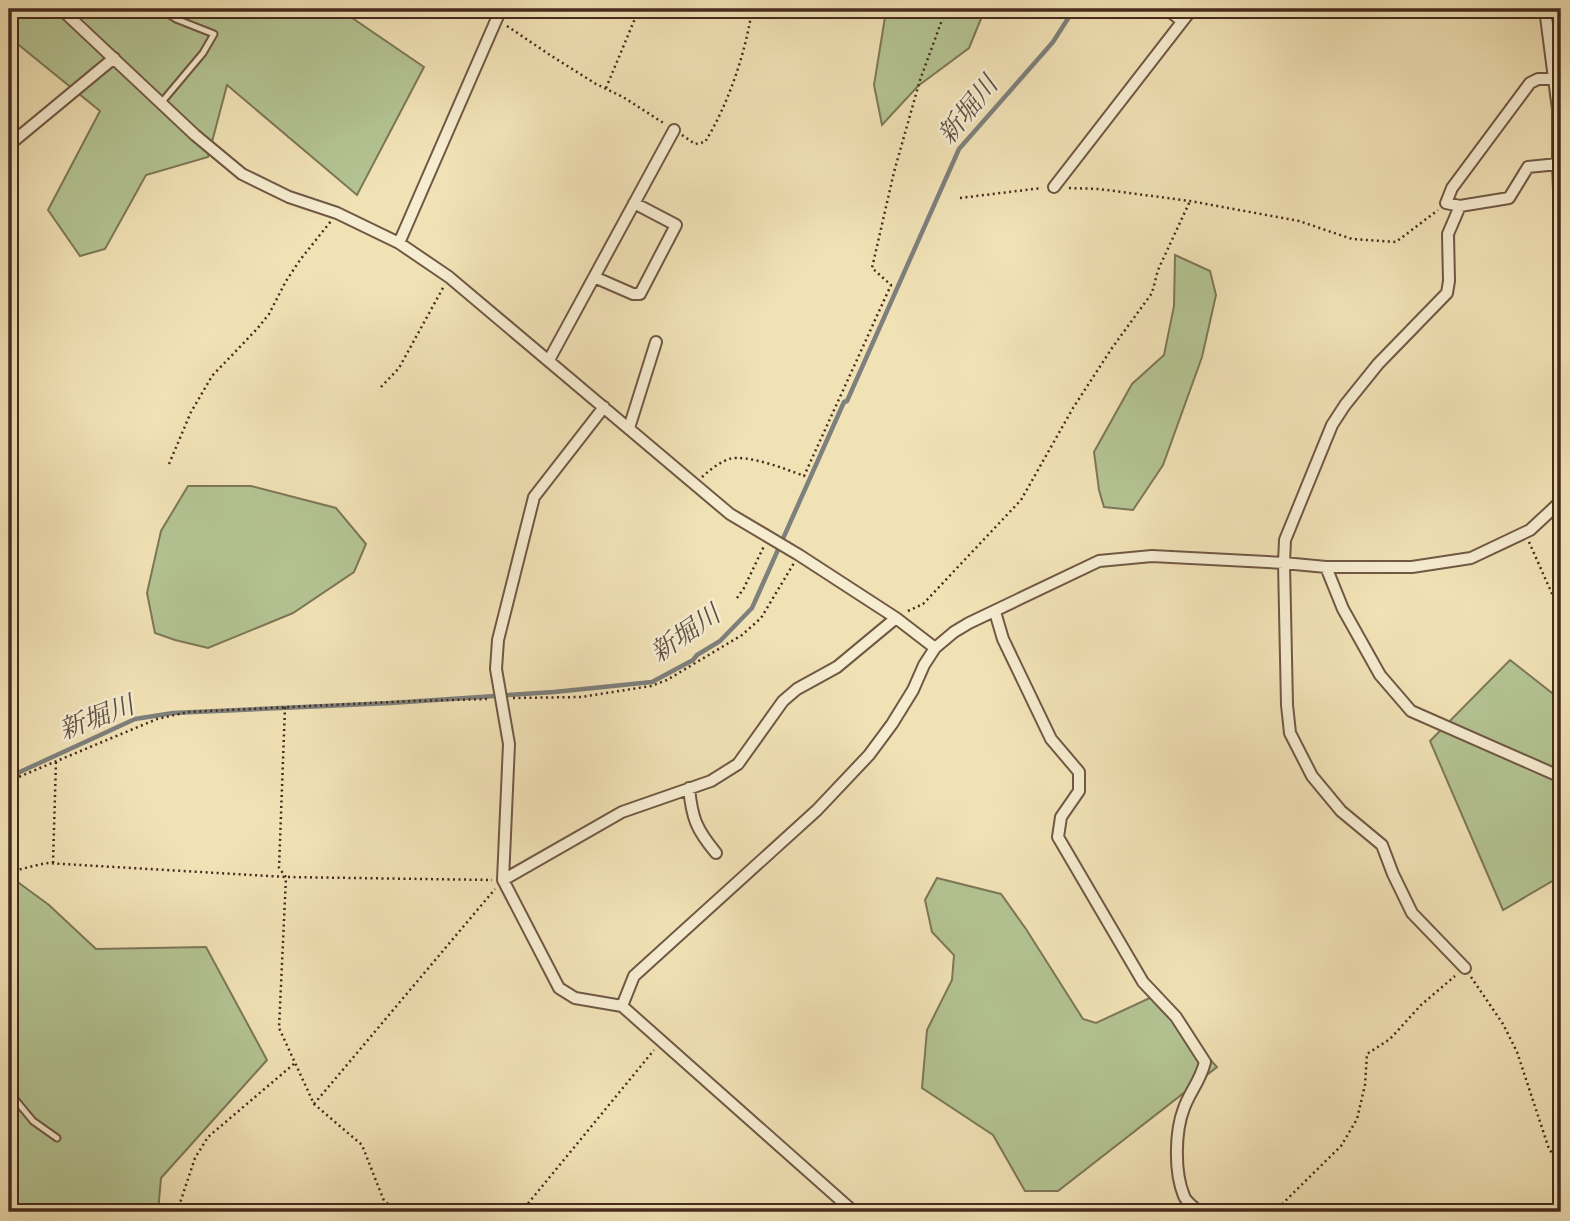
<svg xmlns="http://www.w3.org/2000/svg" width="1570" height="1221" viewBox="0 0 1570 1221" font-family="'Old Standard TT','Noto Serif JP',serif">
<rect width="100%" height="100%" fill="#f1e2b6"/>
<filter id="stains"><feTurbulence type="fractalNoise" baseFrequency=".00286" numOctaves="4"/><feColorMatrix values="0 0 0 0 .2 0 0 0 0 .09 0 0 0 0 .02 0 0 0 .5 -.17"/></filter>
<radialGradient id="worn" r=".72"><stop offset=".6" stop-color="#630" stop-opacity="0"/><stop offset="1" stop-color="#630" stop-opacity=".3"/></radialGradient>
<!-- green -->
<path fill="#b4c493" stroke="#7d7758" stroke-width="2" d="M9,9h330l85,58 -67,128 -130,-110 -19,72 -62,18 -41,74 -25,7 -32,-46 52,-99 -91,-74z
M884,9h101l-16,39 -51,38 -36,39 -8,-40 12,-74z
M1175,255l35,16 6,24 -14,62 -39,108 -30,45 -29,-3 -5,-17 -5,-38 38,-68 32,-29 10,-49z
M188,486h63l85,22 30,36 -12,28 -61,41 -85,35 -33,-8 -20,-7 -8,-40 14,-62z
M1510,660l51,40v176l-58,34 -73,-169z
M937,878l64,16 25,35 57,90 13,4 58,-27 63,71 -159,124h-33l-32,-56 -71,-47 5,-58 25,-50 2,-25 -22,-23 -7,-32z
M19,883l30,22 47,44 110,-2 61,113 -106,118 -3,34h-149v-325z"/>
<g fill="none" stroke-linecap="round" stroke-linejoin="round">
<!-- stream -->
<path stroke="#7d807c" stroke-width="4.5" d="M9,777l126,-58 38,-6 218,-10 163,-11 98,-10 41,-22 4,-5 23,-14 32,-33 92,-206 3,-1 112,-252 94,-107 21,-33"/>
<!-- lane casing -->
<g stroke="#715844" stroke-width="9">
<path id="lane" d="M160,9l16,10 38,15 -11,19 -42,50
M9,1092l24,29 24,17"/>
</g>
<!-- street casing -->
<g stroke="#715844" stroke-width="14">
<path id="street" d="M61,9l134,126 47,39 47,23 48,16 62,30 50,34 281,237 69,41 97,63 39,30
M1167,9l15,12
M1545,9l13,100v55l3,79
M1553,79h-15l-8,4 -78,105 -6,15 14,3 49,-8 19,-31 30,-3
M9,145l105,-87
M1054,187l138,-178
M1460,206l-12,28 1,47 -2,12 -69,71 -33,41 -13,20 -47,115 -1,23 3,142 3,28 22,43 29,35 41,34 11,29 19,39 53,55
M399,243l102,-234
M594,277l39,17h7l36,-69 -42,-22
M549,360l125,-230
M604,407l-70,90 -36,143 -2,29 13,75 -6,136 56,108 16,10 47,8 232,206
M629,428l27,-86
M1326,567l17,42 37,66 31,36 150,66
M995,612l8,27 48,100 28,33v19l-18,26 -3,20 85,145 33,35 29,45c-5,20 -15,29 -21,46 -9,23 -10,64 0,88 2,6 10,11 15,16
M689,788c3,30 7,41 27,65
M503,880l119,-68 89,-31 27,-17 45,-63 14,-12 40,-22 59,-49
M622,1006l12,-30 183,-166 52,-55 23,-31 21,-34 11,-25 11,-17 19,-16 15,-9 130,-62 53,-5 132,7 42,4h86l59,-9 59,-28 28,-26 3,-7"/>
</g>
<!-- path -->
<path stroke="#462a1e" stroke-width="2.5" stroke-dasharray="2 3.5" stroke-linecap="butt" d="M507,26l43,29 46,29 27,13 42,27
M606,88l33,-79
M682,135l13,9 10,-2c23,-37 41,-90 47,-133
M1069,188l30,1 91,12 109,20 53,18 44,3 42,-32
M960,198l82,-10
M381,387l18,-19 45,-82
M169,464l22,-52 21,-36 45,-47 12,-15 17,-33 14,-21 31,-39
M702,477c8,-7 16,-14 27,-18 18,-5 57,10 75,17l87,-191 -19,-17 22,-96 26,-92 26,-71
M1529,542l32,72
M737,598l7,-10 20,-42
M908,611l15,-7 98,-104 52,-92 39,-60 40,-55 6,-23 32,-69
M513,698l68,-1 70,-11 16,-6 75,-45 19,-17 33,-55
M285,707l-6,161 7,9 -7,151 35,76 48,41 22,56 15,11
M9,781l148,-62 31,-7 225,-11 76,-2
M53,863l3,-102
M9,872l37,-9 240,14 206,3
M1471,977l32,47 14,28 32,97 12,16
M314,1104l181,-215
M177,1212l18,-54 13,-21 87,-74
M521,1212l133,-162
M1274,1212l67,-66 16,-27 8,-34 2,-31 23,-15 31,-34 34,-29"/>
<!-- lane -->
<use href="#lane" stroke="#f6ecd0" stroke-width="5"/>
<!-- street -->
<use href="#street" stroke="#f6ecd0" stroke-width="10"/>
</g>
<g text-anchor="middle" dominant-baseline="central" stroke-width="5" stroke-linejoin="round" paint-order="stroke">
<!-- water labels -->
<g font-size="26" font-style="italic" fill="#5d4e45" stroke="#f6ecd0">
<text transform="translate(969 111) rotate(-51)">新堀川</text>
<text transform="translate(686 635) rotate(-35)">新堀川</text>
<text transform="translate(97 719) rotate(-21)">新堀川</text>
</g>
</g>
<!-- margin -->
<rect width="1570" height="1221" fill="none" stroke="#f1e2b6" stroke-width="35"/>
<rect x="10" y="10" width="1549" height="1200" fill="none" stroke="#462a1e" stroke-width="3.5"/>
<rect x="18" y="18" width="1535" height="1186" fill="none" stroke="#462a1e" stroke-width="2"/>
<rect width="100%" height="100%" filter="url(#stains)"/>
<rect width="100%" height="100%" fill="url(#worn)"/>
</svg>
